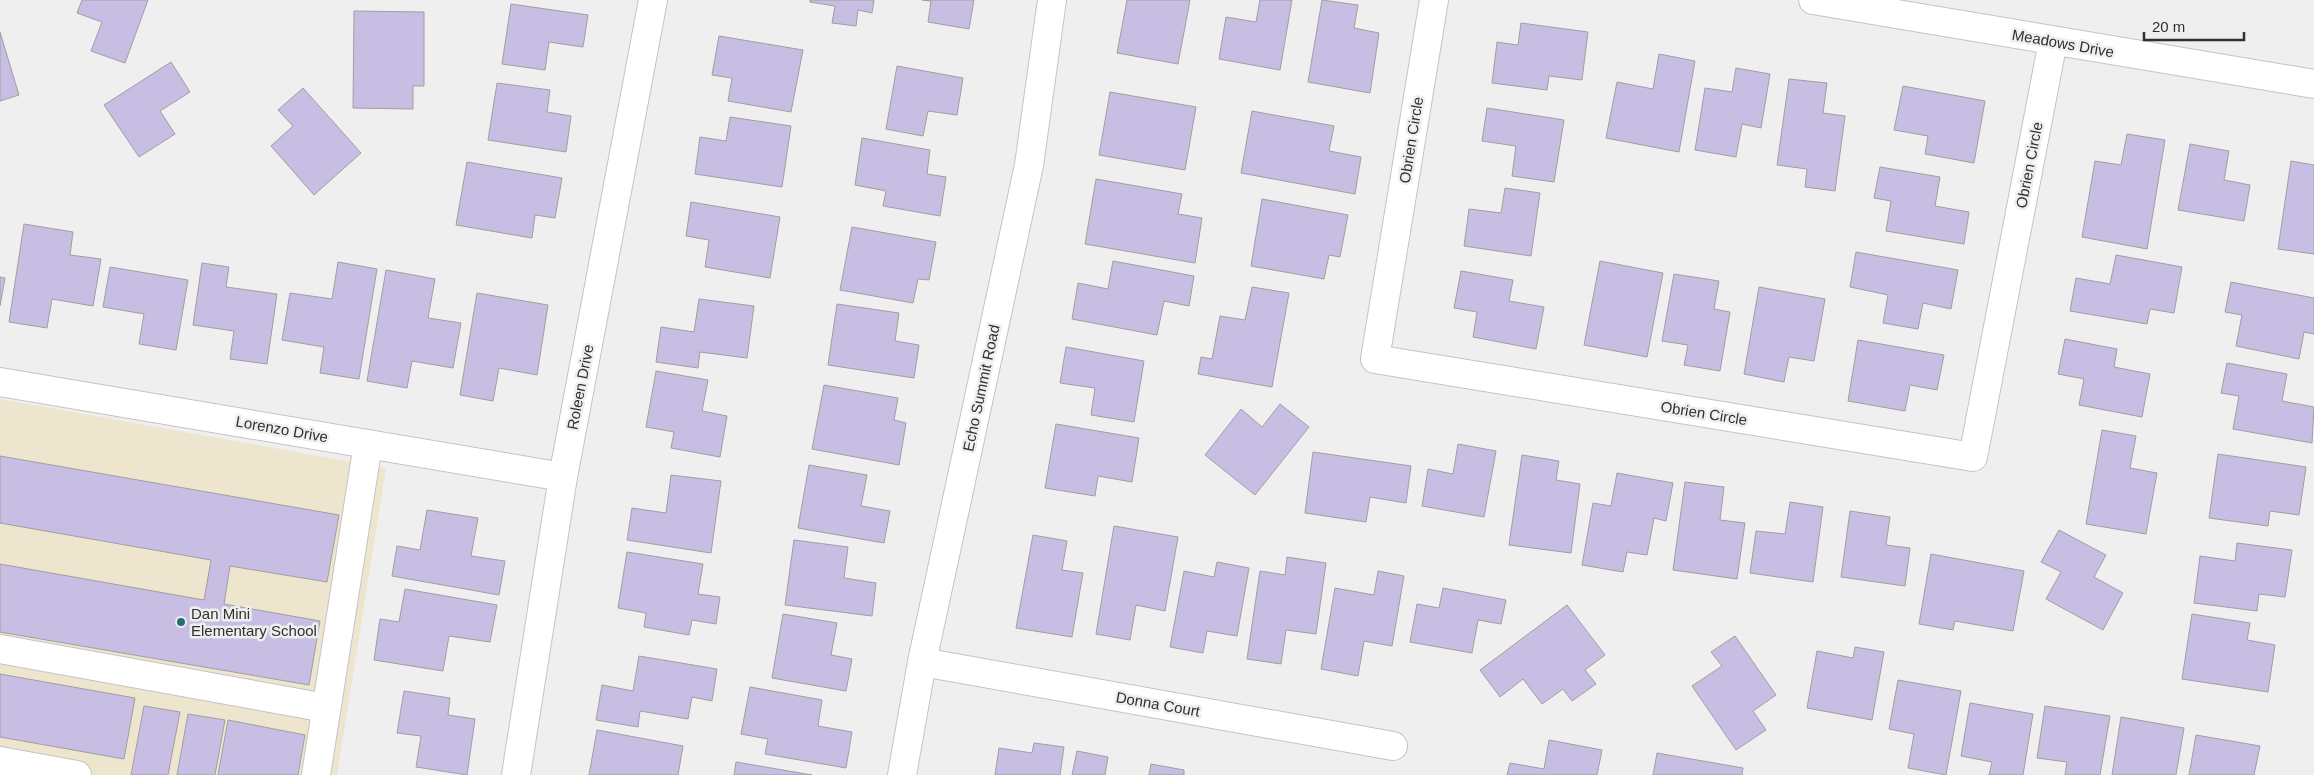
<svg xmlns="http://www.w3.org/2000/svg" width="2314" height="775" viewBox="0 0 2314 775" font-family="Arial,sans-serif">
<rect width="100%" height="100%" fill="#efeff0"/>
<!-- education -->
<path fill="#eee5cf" d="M0,399l386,69 -49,307h-337z"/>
<!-- building -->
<path fill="#c8bde3" stroke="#9f9fa0" d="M82,0h66l-23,63 -34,-12 11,-29 -25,-9z
M810,0h64l-2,13 -14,-3 -2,16 -24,-3 3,-17 -25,-4z
M922,0h52l-5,29 -41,-7 3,-21z
M1127,0h63l-12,64 -61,-11z
M1260,0h32l-12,70 -61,-11 7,-42 30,5z
M1322,0l36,5 -4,23 25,5 -9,60 -62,-11z
M511,4l77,11 -5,32 -34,-5 -4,28 -43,-6z
M354,11l70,1v74h-11v23l-60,-1z
M1521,23l67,9 -6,48 -33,-4 -2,14 -55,-7 5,-41 21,3z
M0,32l19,63 -19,6z
M719,36l84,14 -12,62 -63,-11 4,-23 -20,-3z
M1659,54l36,7 -16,91 -73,-14 11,-56 36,7z
M171,62l19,30 -30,19 15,23 -36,23 -35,-52z
M897,66l66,12 -6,37 -29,-4 -5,25 -37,-7z
M1736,68l34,6 -9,54 -19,-4 -6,33 -41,-7 10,-62 27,4z
M1789,79l38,4 -4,30 22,3 -10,75 -30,-4 2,-18 -30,-4z
M497,83l53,7 -3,22 24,4 -5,36 -78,-12z
M1903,86l82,15 -11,62 -49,-9 3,-18 -34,-6z
M303,88l58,65 -47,42 -43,-49 22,-20 -15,-16z
M1110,92l86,15 -11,63 -86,-15z
M1487,108l77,12 -10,62 -42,-6 4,-30 -34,-5z
M1252,111l82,15 -5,25 32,6 -6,37 -114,-21z
M730,117l61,9 -9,61 -87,-13 5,-37 26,4z
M2127,134l38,6 -18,109 -65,-12 13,-76 26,4z
M862,138l68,12 -3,24 19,3 -6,39 -57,-10 3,-15 -31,-6z
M2190,144l39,7 -5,29 26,5 -6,36 -66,-11z
M2291,161l23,4v89l-36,-5z
M467,162l95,16 -7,40 -20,-3 -3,23 -76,-13z
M1880,167l60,10 -5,29 34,6 -5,32 -78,-13 5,-30 -17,-3z
M1096,179l86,15 -4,20 24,4 -7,45 -110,-19z
M1505,188l35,5 -9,63 -67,-10 5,-37 32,4z
M1262,199l86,16 -8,42 -11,-2 -5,24 -73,-13z
M691,202l89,15 -10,61 -65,-11 4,-27 -23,-4z
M24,224l49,8 -3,23 31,4 -8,47 -41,-7 -5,29 -38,-6z
M852,227l84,15 -7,38 -11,-1 -5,24 -73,-13z
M1856,252l102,18 -7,39 -28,-6 -5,26 -35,-6 5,-28 -38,-8z
M2116,255l66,12 -8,46 -24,-4 -3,15 -77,-13 6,-33 34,6z
M1113,261l81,15 -5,30 -25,-5 -7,34 -85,-16 6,-36 30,6z
M1600,261l63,12 -16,84 -63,-12z
M338,262l39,7 -18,110 -39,-6 4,-26 -42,-7 8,-47 42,6z
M202,263l27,4 -3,20 51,7 -10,70 -37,-5 4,-28 -41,-6z
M110,267l78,13 -12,70 -37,-6 5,-30 -41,-7z
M386,270l49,9 -7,39 33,5 -8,45 -41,-7 -5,27 -40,-7z
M1461,271l52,9 -4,21 35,6 -8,42 -63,-12 4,-25 -23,-4z
M1674,274l45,7 -5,28 16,3 -10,59 -36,-6 4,-20 -26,-4z
M0,277l5,1 -5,28z
M2231,282l83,16v36l-10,-2 -5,27 -63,-13 6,-31 -17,-3z
M1252,287l37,6 -17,94 -74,-13 3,-17 11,2 8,-43 25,4z
M1759,287l66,12 -11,62 -25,-4 -5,25 -40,-8z
M477,293l71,12 -11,70 -38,-7 -6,33 -33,-6z
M699,299l55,7 -7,52 -47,-6 -2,16 -42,-6 5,-35 33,5z
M837,304l62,9 -4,28 24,4 -5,33 -86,-13z
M2065,339l52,10 -3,18 36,7 -8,43 -63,-12 5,-26 -26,-5z
M1858,340l86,15 -7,35 -27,-5 -5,26 -57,-10z
M1066,347l78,14 -10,61 -43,-7 4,-27 -35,-5z
M2227,363l60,11 -5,27 32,6 -2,36 -79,-14 6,-33 -18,-3z
M656,371l52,9 -6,31 25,5 -7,41 -49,-9 3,-16 -28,-5z
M824,385l74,13 -4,22 12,3 -7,42 -87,-16z
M1280,404l29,23 -54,68 -50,-40 36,-46 21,18z
M1056,424l83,14 -7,44 -34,-6 -3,20 -50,-8z
M2102,430l34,6 -6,32 27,5 -11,61 -60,-10z
M1458,444l38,7 -12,66 -62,-11 6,-37 25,5z
M1313,452l98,14 -5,37 -36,-6 -4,25 -61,-9z
M2218,454l88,13 -7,48 -29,-4 -2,15 -59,-8z
M1522,455l37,6 -3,19 24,4 -9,69 -62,-8z
M0,456l339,59 -12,67 -97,-16 -6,38 96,17 -11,64 -309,-53v-68l204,36 7,-40 -211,-37z
M809,465l58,10 -6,31 29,5 -6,32 -86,-15z
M1617,473l56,10 -7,38 -12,-3 -7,37 -20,-3 -4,20 -41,-7 11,-62 18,3z
M671,475l50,6 -10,72 -84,-13 5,-32 34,5z
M1685,482l39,5 -4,33 25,3 -8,56 -64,-9z
M1790,502l33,5 -10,75 -63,-9 6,-42 29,3z
M427,510l51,8 -7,38 34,5 -6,34 -107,-19 5,-30 23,4z
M1850,511l40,6 -4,28 24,3 -5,38 -64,-9z
M1114,526l64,11 -13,74 -29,-6 -6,35 -34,-6z
M2059,530l47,25 -12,22 29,16 -20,37 -57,-31 15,-27 -20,-10z
M1033,535l34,6 -5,29 21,3 -11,64 -56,-9z
M794,540l54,7 -4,31 32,5 -4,33 -87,-11z
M2237,543l55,7 -7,47 -26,-3 -2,17 -63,-8 6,-47 35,5z
M627,552l76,12 -5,30 22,3 -4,27 -24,-4 -3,15 -45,-8 2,-14 -28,-5z
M1931,554l93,17 -11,60 -58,-10 -2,9 -34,-6z
M1287,557l39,6 -10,71 -30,-4 -5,34 -34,-5 13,-88 25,4z
M1217,562l32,6 -12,68 -30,-5 -4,22 -33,-6 14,-76 30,6z
M1378,571l26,5 -12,70 -28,-5 -6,35 -37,-7 14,-81 39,7z
M1443,588l63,12 -5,24 -23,-4 -6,33 -62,-11 7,-38 22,4z
M405,589l92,16 -7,37 -41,-6 -6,35 -69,-11 6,-41 19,3z
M1567,605l38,50 -20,15 11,14 -24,17 -9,-12 -21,15 -19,-25 -23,18 -20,-27z
M783,614l54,9 -6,32 21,4 -6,32 -74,-13z
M2192,614l58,9 -3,17 28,5 -7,47 -86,-13z
M1735,636l41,59 -23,16 13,19 -30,20 -44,-64 30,-20 -11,-14z
M1855,647l29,5 -12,68 -65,-12 10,-57 36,7z
M639,656l78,13 -5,32 -20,-4 -4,22 -48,-8 -2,16 -42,-7 6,-35 31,6z
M0,674l135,24 -11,61 -124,-22z
M1898,680l63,11 -15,84 -38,-7 6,-34 -25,-5z
M750,687l72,13 -4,26 34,6 -6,36 -81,-14 3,-15 -27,-5z
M404,691l46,7 -2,17 27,4 -8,56 -51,-8 5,-31 -24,-3z
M1970,703l63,11 -10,61h-34l3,-13 -31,-6z
M144,706l36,6 -12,63h-37z
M2045,706l65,10 -10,59h-35l2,-13 -30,-4z
M188,714l37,6 -10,55h-38z
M2121,717l63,11 -8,47h-64z
M228,720l77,15 -7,40h-80z
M597,730l86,16 -5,29h-89z
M2196,735l64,11 -6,29h-65z
M1549,740l53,10 -5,25h-90l3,-12 34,6z
M1034,743l30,4 -4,28h-65l4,-27 33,5z
M1077,751l31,6 -3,18h-33z
M1657,753l86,15 -1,7h-89z
M736,762l76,13h-78z
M1151,764l33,6v5h-35z"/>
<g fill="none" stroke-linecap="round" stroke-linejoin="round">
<!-- minor casing -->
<g stroke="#c4c4c5" stroke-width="30">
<path id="minor" d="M1434,0l-59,359 598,98 80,-416
M1813,0l501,84
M0,382l563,95
M0,649l326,59
M922,662l471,84
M0,761l77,14
M316,775l52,-331
M516,775l47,-298 90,-477
M902,775l20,-113 107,-497 23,-165"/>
</g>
<!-- minor -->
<use href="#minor" stroke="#fff" stroke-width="28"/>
</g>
<!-- markers -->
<circle fill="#246d77" stroke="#efeff0" stroke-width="2" cx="181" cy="622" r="5"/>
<g text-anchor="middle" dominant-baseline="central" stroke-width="5" stroke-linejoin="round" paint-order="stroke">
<!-- street labels -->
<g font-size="15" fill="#303030" stroke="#efeff0">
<text transform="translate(2063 43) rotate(10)">Meadows Drive</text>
<text transform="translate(1411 140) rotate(-81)">Obrien Circle</text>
<text transform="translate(2029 165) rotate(-79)">Obrien Circle</text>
<text transform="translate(580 387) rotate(-79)">Roleen Drive</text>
<text transform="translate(981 388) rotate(-78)">Echo Summit Road</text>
<text transform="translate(1704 413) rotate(9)">Obrien Circle</text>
<text transform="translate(282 429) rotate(10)">Lorenzo Drive</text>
<text transform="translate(1158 704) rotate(10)">Donna Court</text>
</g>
<!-- poi labels -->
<g font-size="15" fill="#303030" stroke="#efeff0" text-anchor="start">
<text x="191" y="613">Dan Mini<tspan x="191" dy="17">Elementary School</tspan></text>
</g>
</g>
<!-- scale -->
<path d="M2144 32v8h100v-8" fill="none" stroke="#303030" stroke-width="2.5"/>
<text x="2152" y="32" font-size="15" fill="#303030" stroke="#efeff0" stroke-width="4" paint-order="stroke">20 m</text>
</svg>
